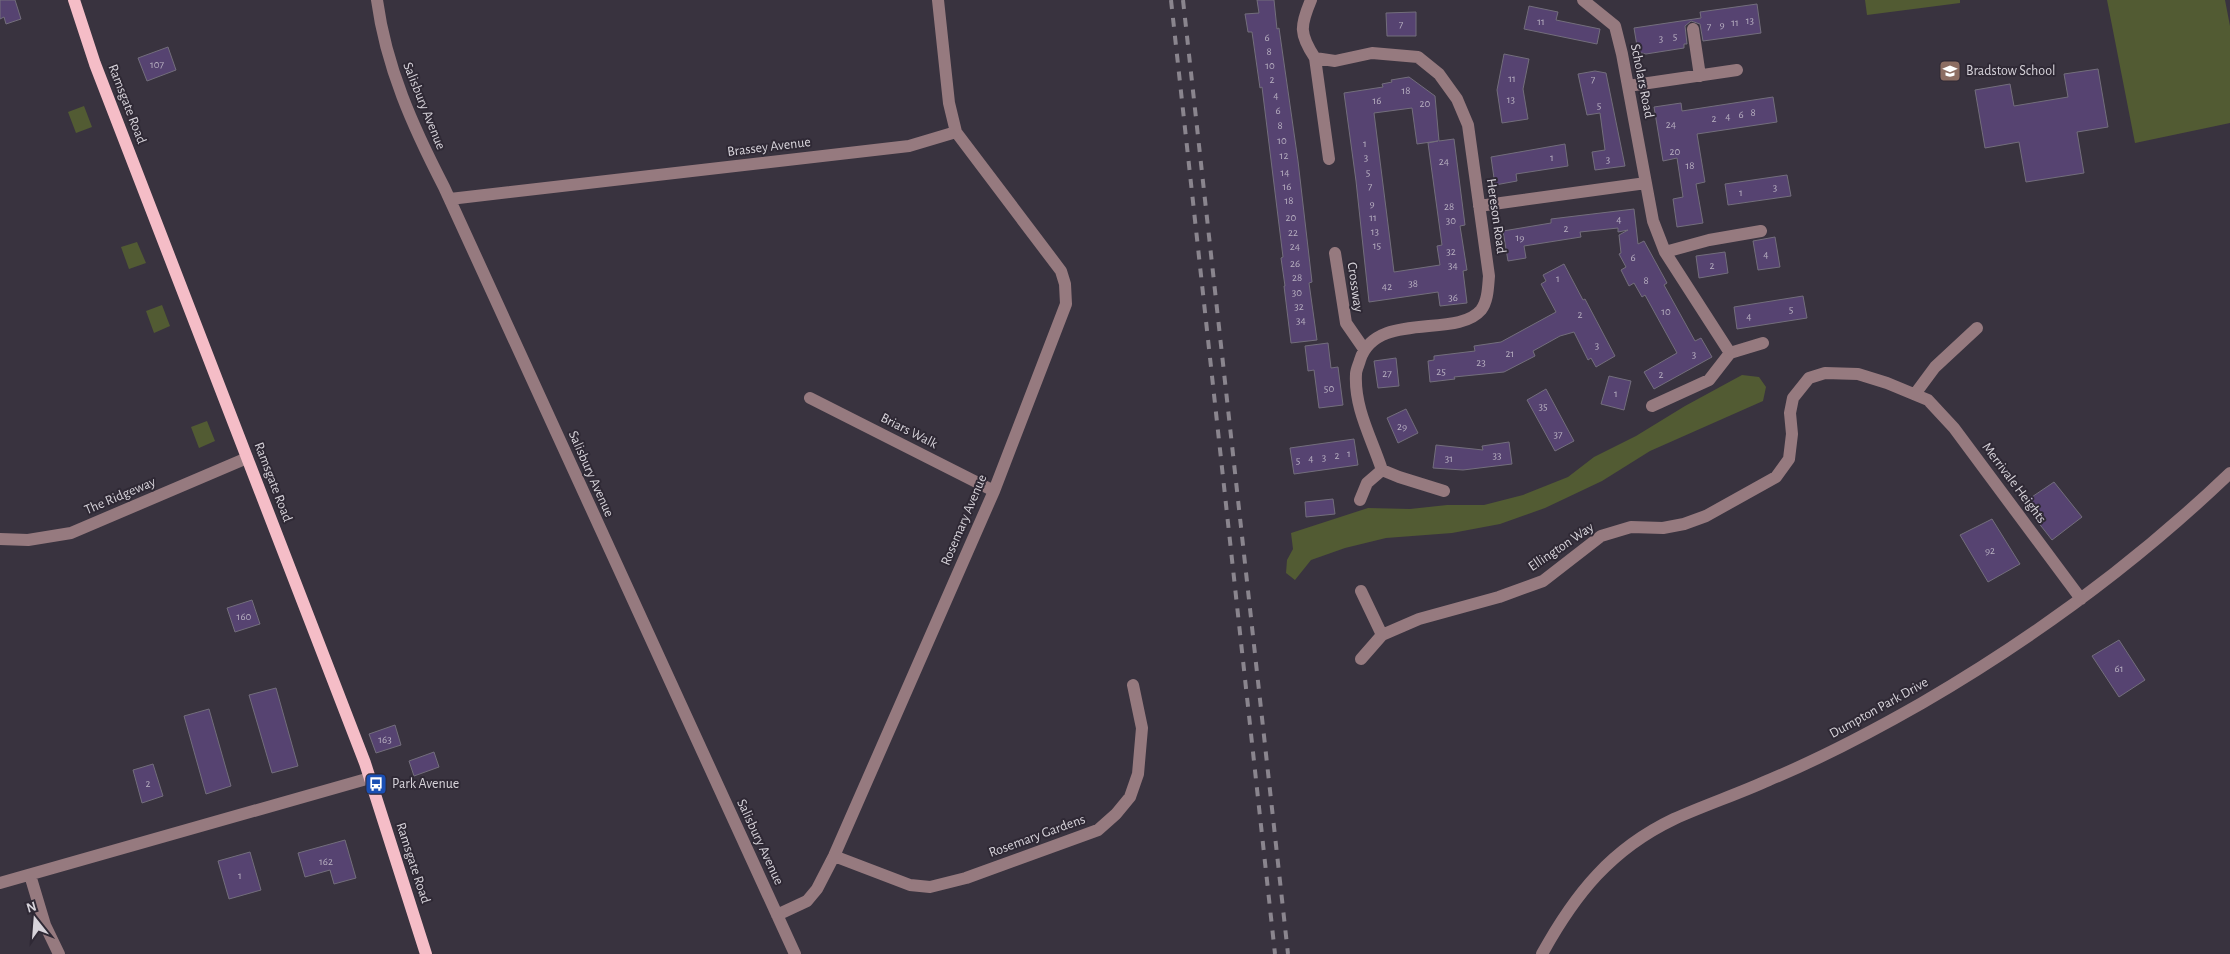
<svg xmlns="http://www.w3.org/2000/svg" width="2230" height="954" viewBox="0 0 2230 954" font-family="'Alegreya Sans',sans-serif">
<rect width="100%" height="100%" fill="#39333f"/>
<!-- green -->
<path fill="#525b33" d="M1865,0h95v3l-93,12z
M2107,0h118l5,26v97l-95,20z
M84,106l8,21 -16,6 -8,-21z
M137,242l9,21 -17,6 -8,-22z
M162,305l8,21 -16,7 -8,-22z
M1742,375l17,2 7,10 -3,14 -113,50 -48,30 -57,27 -45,16 -48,9 -66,5 -41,10 -34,12 -16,20 -9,-7 1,-13 6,-11 -2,-16 77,-25 42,1 37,-4h37l39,-10 45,-18 26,-20 42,-21 49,-30z
M207,421l8,20 -16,7 -8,-21z"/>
<!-- building -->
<path fill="#564371" stroke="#736e7c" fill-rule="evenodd" d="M0,0h15l6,19 -15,5 -2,-7 -4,2z
M1257,0h17l3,29 2,-1 19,133 14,121 -3,1 8,57 -26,3 -7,-57h1l-4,-28 2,-1 -21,-170 -2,1 -8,-56h-4l-3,-18 14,-1z
M1757,4l4,29 -58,8 -3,-17 -9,-3 -6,5 2,18h-3v4l-38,6 -8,-2 -4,-24 67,-10 -1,-6z
M1529,6l29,6 -2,8 44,9 -3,15 -73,-15z
M1416,12v24h-29l-1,-23z
M168,47l8,23 -29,11 -9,-23z
M1504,54l25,5 -6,30 5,30 -26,4 -5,-33z
M2098,69l10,58 -31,5 7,41 -58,9 -7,-40 -34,6 -10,-58 35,-6 4,22 54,-9 -4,-23z
M1595,71l11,2 19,93 -30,4 -3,-18 13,-2 -5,-37 -13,2 -9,-41z
M1409,77l26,19 4,45 15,-2 11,86 -5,1 7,44 -4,1 4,32 -27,3 -2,-14 -69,10 -13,-121 -12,-88 39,-6 -1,-3 10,-2 -1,-2zM1412,108l5,36 21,-3 -10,2 14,102 -5,1 3,19 -46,7 -20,-159z
M1773,97l4,25 -80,12 8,48 -9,2 7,39 -26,4 -4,-28 10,-2 -6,-39 -14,3 -9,-54 27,-4 1,8z
M1565,144l3,22 -52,8 1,7 -22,4 -4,-28z
M1787,175l4,21 -63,9 -3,-21z
M1634,209l4,35 6,-3 23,42 -3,2 31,56 6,-3 11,19 -58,32 -10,-17 33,-19 -32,-58 -3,2 -8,-14 -5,3 -8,-16 5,-3 -7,-13 2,-1 -2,-18 9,-5 -10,2v-4l-38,4 1,5 -57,9 2,12 -18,3 -5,-30 48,-8v-4z
M1775,237l5,30 -22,3 -5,-29z
M1725,252l3,21 -29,5 -3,-22z
M1564,264l19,36 2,-1 30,57 -19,11 -5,-9 -3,2 -14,-28 -14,4 -27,15 2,5 -31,16 -50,5 1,2 -25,3 -2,-21 6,-1v-4l41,-5 -1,-5 27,-4 55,-30 -15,-28 5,-3 -3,-6z
M1803,296l4,22 -70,11 -3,-22z
M1328,343l3,25 7,-1 5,38 -24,3 -5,-38 -6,1 -3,-25z
M1396,358l3,28 -21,2 -4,-27z
M1609,376l22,5 -7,29 -23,-6z
M1546,389l28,52 -19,10 -28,-51z
M1406,409l12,24 -20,10 -11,-25z
M1354,439l4,26 -64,9 -4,-26z
M1509,442l3,22 -49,6 -30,-2 3,-23 47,5 -1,-4z
M2054,482l28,35 -30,23 -29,-37z
M1333,499l2,15 -29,3 -1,-15z
M1992,519l28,45 -32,18 -28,-47z
M252,600l8,24 -25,8 -8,-24z
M2119,640l26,40 -26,17 -27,-41z
M276,688l22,78 -26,7 -23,-78z
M209,709l22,77 -25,8 -22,-78z
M395,725l6,20 -25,8 -7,-19z
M434,752l5,15 -25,9 -5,-15z
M153,764l10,32 -21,7 -9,-33z
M345,840l11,38 -22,6 -4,-14 -25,7 -7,-24z
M250,852l11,38 -32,9 -11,-38z"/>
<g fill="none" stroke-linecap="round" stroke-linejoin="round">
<!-- minor -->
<path stroke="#967a7f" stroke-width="12" d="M377,0c9,67 36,127 67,187l351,767
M1311,0c-11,26 -12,34 4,58l20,3 37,-8 46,4 21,17 18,25 11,26 21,151c-1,11 -1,25 -8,34 -24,29 -105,0 -121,50 -1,4 -4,10 -4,14 -2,34 16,65 26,96
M1583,0l32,26 7,28 31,167 12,31 65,101
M1693,29l7,47
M1315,58l14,101
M1628,86l109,-16
M450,199l459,-53 47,-14
M1479,206l167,-23
M1665,252l44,-12 52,-9
M1335,253l11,70 18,26
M1915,394l20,-27 42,-39
M810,398l184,93
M1652,406l57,-26 21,-27 33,-10
M1360,500l7,-17 15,-13 17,7 45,14
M0,539l28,1 43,-7 176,-75
M1382,635l37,-16 80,-22 44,-16 58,-45 30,-9 32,1 21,-4 22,-8 70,-39 13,-18 3,-25 -2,-21 3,-15 16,-20 16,-5 33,1 29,9 41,17 26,28 127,171
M1361,659l21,-24 -21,-44
M834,856l76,29 20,2 36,-9 132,-48 18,-16 14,-17 8,-23 4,-46 -9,-43
M30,875l15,50 14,29
M0,883l370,-105
M777,915l30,-14 10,-12 17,-33 160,-365 72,-187 -1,-20 -4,-13 -105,-139 -7,-29 -11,-103
M1542,954c33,-60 69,-105 132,-135 31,-14 64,-25 95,-39 53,-22 104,-49 153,-77 112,-65 215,-141 308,-230"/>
<!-- major -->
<path stroke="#f5bdc7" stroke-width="12" d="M74,0l21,64 270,699 61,191"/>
<!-- rail -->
<path stroke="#8a858e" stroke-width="4" stroke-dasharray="9 9" stroke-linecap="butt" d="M1171,0l104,954
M1183,0l105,954"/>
</g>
<!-- icons -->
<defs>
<g id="school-square" transform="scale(1.125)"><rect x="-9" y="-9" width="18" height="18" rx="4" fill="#8d6e63" stroke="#2f2935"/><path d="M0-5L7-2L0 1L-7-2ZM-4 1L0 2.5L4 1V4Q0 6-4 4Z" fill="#fff"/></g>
<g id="bus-square" transform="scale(1.125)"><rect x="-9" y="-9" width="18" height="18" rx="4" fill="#1a4fb4" stroke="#2f2935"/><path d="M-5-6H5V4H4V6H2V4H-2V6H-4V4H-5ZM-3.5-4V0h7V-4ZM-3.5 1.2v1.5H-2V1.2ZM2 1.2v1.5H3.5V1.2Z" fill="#fff"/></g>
</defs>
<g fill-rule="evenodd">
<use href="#school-square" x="1950" y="71"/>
<use href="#bus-square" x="376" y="784"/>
</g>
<g text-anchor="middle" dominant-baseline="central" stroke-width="4" stroke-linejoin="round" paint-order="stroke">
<!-- number labels -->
<g font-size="11" fill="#b7afc0">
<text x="1750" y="20">13</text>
<text x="1541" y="21">11</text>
<text x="1735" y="22">11</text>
<text x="1401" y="24">7</text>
<text x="1722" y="24">9</text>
<text x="1709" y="26">7</text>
<text x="1675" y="36">5</text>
<text x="1267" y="37">6</text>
<text x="1661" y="38">3</text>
<text x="1269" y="51">8</text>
<text x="157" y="64">107</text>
<text x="1270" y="65">10</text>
<text x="1512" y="78">11</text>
<text x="1272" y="79">2</text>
<text x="1593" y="79">7</text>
<text x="1406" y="90">18</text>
<text x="1276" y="95">4</text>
<text x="1511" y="99">13</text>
<text x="1377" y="100">16</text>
<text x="1425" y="103">20</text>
<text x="1599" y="105">5</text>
<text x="1278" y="110">6</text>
<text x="1753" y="112">8</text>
<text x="1741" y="114">6</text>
<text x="1728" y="116">4</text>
<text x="1714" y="118">2</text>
<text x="1671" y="124">24</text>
<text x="1280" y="125">8</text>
<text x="1282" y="140">10</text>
<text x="1365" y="143">1</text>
<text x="1675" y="151">20</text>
<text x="1284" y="155">12</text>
<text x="1366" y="157">3</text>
<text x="1552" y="157">1</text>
<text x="1608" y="159">3</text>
<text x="1444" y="161">24</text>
<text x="1690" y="165">18</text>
<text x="1285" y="172">14</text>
<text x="1368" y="172">5</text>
<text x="1287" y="186">16</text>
<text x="1370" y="186">7</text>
<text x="1775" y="187">3</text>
<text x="1741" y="192">1</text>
<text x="1289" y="200">18</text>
<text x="1372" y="203">9</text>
<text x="1449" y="206">28</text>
<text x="1291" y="217">20</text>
<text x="1373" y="217">11</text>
<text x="1619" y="219">4</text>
<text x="1451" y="220">30</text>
<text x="1566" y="228">2</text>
<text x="1375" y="231">13</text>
<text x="1293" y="232">22</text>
<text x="1520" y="237">19</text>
<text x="1377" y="245">15</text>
<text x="1295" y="246">24</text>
<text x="1451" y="251">32</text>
<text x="1766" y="254">4</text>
<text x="1633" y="257">6</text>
<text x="1295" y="263">26</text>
<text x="1453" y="265">34</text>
<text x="1712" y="265">2</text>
<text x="1297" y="277">28</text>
<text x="1558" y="278">1</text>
<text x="1646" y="280">8</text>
<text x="1413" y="283">38</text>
<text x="1387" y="286">42</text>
<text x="1297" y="292">30</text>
<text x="1453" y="297">36</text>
<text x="1299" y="306">32</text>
<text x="1791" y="309">5</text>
<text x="1666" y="311">10</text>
<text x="1580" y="314">2</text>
<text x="1749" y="316">4</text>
<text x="1301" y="320">34</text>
<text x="1597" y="345">3</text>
<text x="1510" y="353">21</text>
<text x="1694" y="354">3</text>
<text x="1481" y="362">23</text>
<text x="1441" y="371">25</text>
<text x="1387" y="373">27</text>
<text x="1661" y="374">2</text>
<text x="1329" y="388">50</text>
<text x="1616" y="393">1</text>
<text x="1543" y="406">35</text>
<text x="1402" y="426">29</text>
<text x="1558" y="434">37</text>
<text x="1349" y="453">1</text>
<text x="1337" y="455">2</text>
<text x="1497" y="455">33</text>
<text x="1324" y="457">3</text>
<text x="1311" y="458">4</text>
<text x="1449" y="458">31</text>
<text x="1298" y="460">5</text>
<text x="1990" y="550">92</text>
<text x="244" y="616">160</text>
<text x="2119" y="668">61</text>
<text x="385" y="739">163</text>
<text x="148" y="783">2</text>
<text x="326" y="861">162</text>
<text x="240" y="875">1</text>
</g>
<!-- poi labels -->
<g font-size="14" fill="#d7d3da" stroke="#2f2935" text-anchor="start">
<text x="1966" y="71">Bradstow School</text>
<text x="392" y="784">Park Avenue</text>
</g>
<!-- street labels -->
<g font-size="14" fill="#d7d3da" stroke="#2f2935">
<text transform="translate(1642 81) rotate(79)">Scholars Road</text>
<text transform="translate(127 104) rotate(69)">Ramsgate Road</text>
<text transform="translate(424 106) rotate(68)">Salisbury Avenue</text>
<text transform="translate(769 147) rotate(-7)">Brassey Avenue</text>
<text transform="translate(1496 216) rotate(82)">Hereson Road</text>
<text transform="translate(1355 287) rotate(82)">Crossway</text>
<text transform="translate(909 431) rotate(27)">Briars Walk</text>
<text transform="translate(591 474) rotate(66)">Salisbury Avenue</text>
<text transform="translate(273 482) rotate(69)">Ramsgate Road</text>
<text transform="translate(2014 483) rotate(53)">Merrivale Heights</text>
<text transform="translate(120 496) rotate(-23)">The Ridgeway</text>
<text transform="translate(964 520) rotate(-67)">Rosemary Avenue</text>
<text transform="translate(1561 547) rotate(-34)">Ellington Way</text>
<text transform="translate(1879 708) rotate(-29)">Dumpton Park Drive</text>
<text transform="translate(1037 836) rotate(-20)">Rosemary Gardens</text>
<text transform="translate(760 842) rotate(65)">Salisbury Avenue</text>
<text transform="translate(413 863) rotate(72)">Ramsgate Road</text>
</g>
</g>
<!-- north arrow -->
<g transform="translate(35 919) rotate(343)" stroke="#2f2935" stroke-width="4" paint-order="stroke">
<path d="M0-4L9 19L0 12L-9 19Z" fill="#d7d3da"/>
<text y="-8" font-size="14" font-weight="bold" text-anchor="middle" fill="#d7d3da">N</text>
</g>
</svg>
